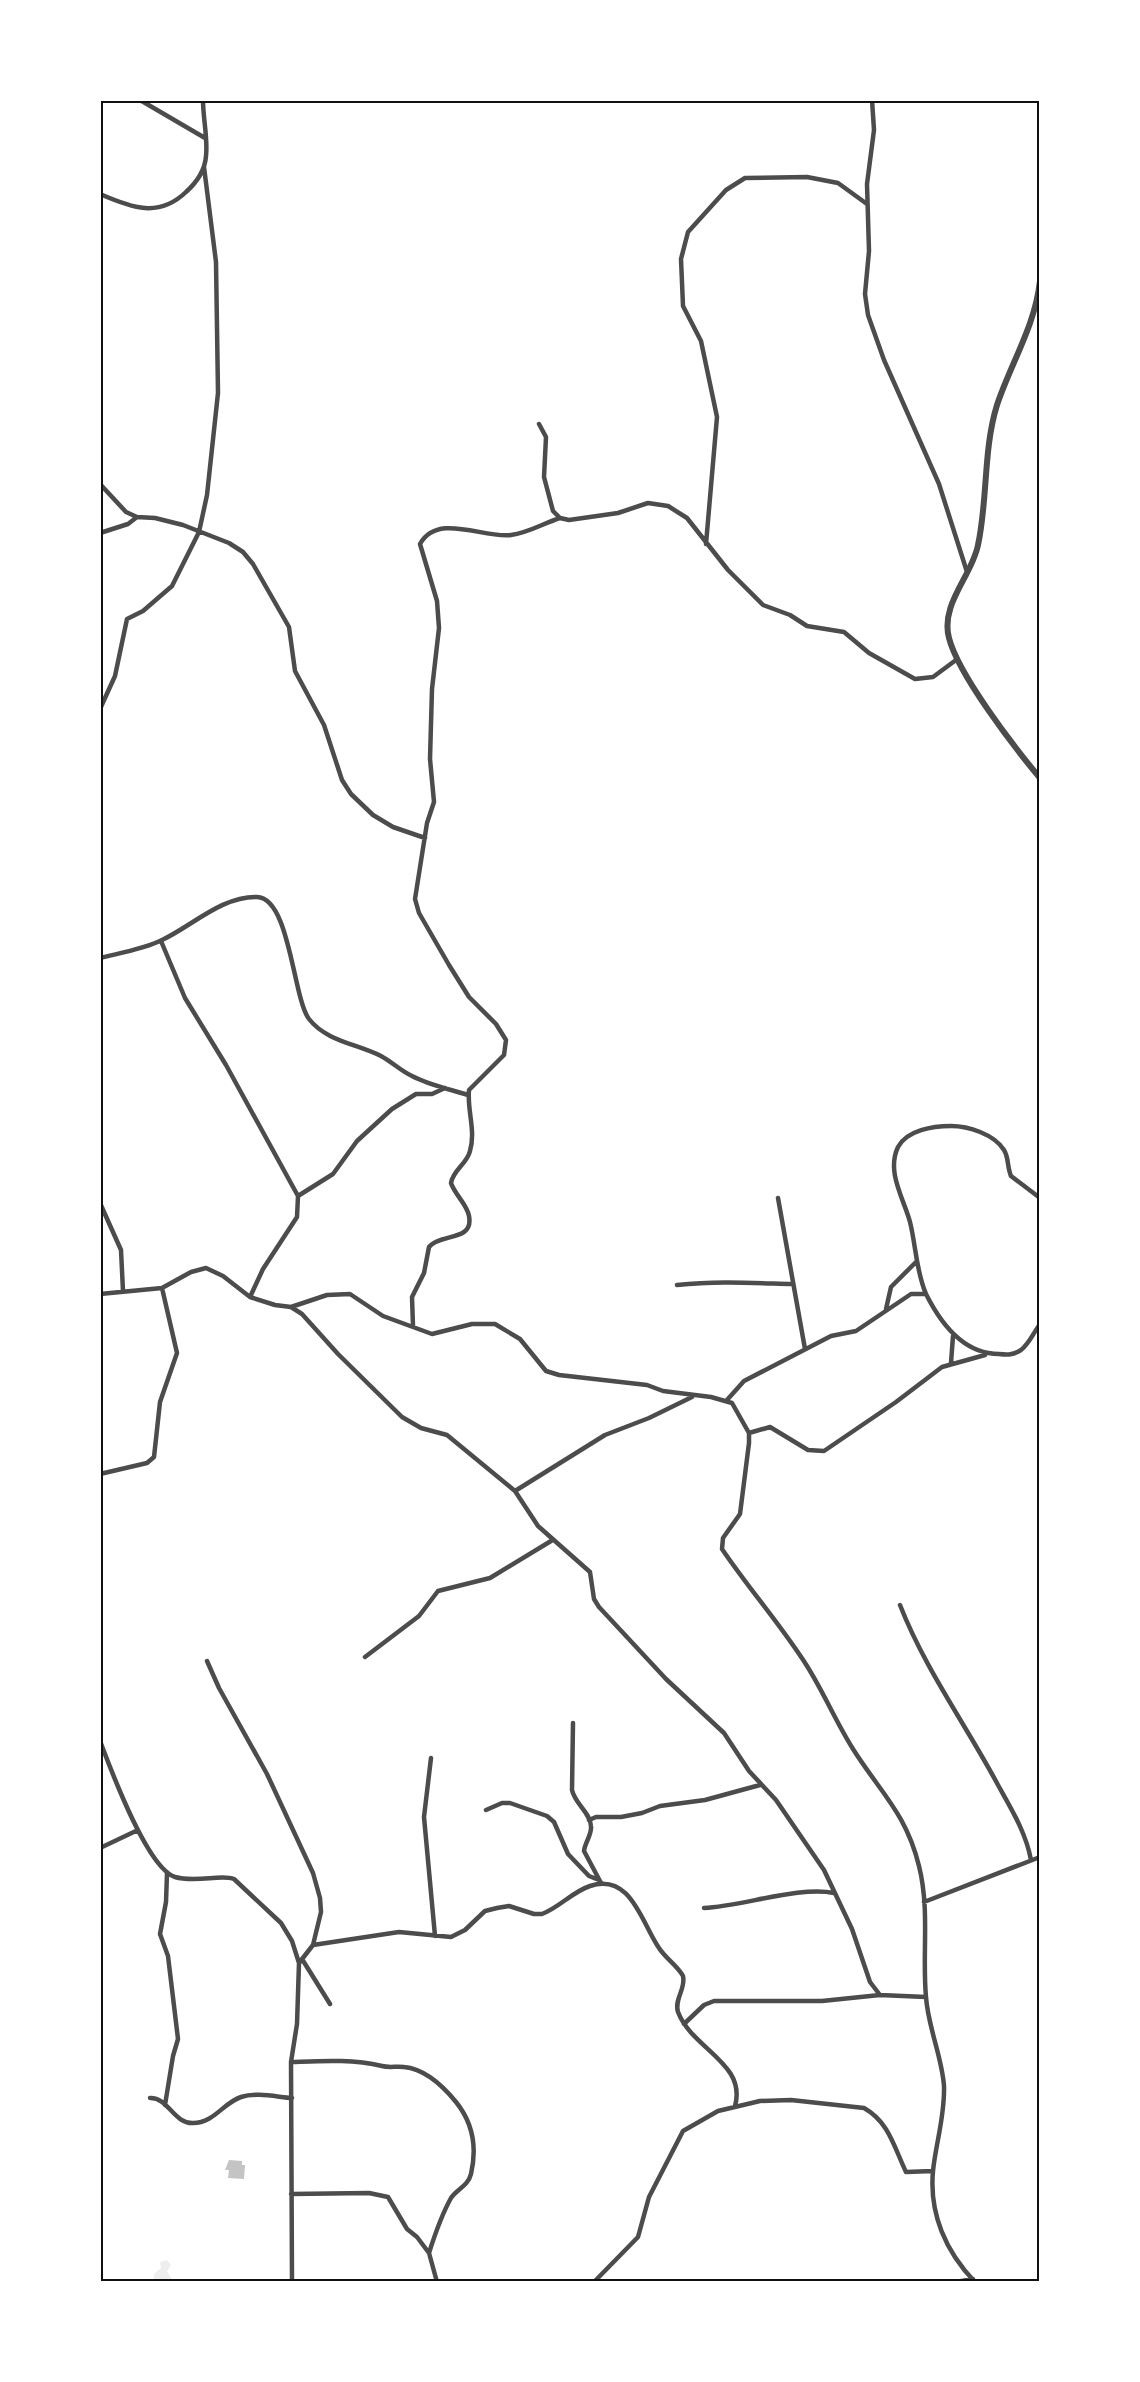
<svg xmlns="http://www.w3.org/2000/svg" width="1140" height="2382" viewBox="0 0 1140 2382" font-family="Signika,sans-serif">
<rect width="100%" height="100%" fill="#fff"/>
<!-- green -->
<path fill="#eee" d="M167,2260l4,5 -4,6 5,9 -18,1v-7l7,-6 -1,-6z"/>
<!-- building -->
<path fill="#c4c4c4" d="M229,2160l13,1v4h3l-1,14 -16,-1 1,-8h-4z"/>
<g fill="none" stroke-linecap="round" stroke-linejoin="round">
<!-- minor -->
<path stroke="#4c4c4c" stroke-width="4.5" d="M140,100l65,38
M872,100l2,30 -7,54 2,67 -4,43 3,21 16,45 55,124 28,88
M100,194c32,14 59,24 86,-2 10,-9 19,-22 20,-36 2,-18 -3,-37 -3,-56
M539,424l7,13 -2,40 9,34 7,7 9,2 49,-7 30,-10 20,3 19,12 41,52 35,35 27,10 17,11 37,6 25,21 46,26 18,-2 23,-17
M100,484l26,28 11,5
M100,533l28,-9 9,-7 18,1 28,7 46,18 14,9 10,12 36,63 6,44 29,54 18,55 9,14 22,21 20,12 32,11
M706,544l11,-127 -16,-76 -18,-35 -2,-47 7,-27 38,-42 19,-12 62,-1 31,6 29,21
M100,709l15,-33 12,-57 16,-8 29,-25 27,-54 8,-37 11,-102 -2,-131 -12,-95
M161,941l24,57 41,67 72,131 -1,21 -34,52 -13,28
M100,958c20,-5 44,-9 62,-18 30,-14 60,-44 95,-43 33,1 36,101 52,122 17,22 48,25 72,37 11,6 20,15 31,20 17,9 37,13 56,19
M298,1196l35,-22 24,-33 35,-32 24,-15h16l13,-6
M778,1198l27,151
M1040,1198l-29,-22c-4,-9 -2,-18 -7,-26 -10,-16 -36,-24 -53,-24 -18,0 -44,4 -53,21 -12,25 6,52 12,75 6,24 6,49 16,72 15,30 38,60 73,60 9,1 14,1 22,-4 8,-6 13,-18 19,-26
M100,1203l21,47 2,41
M677,1285c40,-4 75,-2 115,-1
M100,1294l62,-6 29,-16 15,-4 17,8 27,21 25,8 16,2 36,-12 23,-1 33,22 49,18 40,-10h23l25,15 26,32 13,4 88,10 16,6 48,6 21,6 17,30v10l-9,71 -17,24 -1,11c27,40 59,76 85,117 17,27 29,56 46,83 27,43 53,64 66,117 11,44 3,88 7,131 2,30 16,60 18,89 1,30 -8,56 -11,85 -4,43 13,81 42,111
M291,1307l11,7 36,40 64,63 19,11 26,7 68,56 23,35 52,46 4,27 5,8 67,72 58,54 25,38 27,29 48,70 28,59 18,53 10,13
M886,1309l5,-22 26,-26
M413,1326l-1,-29 12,-24 5,-26c11,-14 45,-5 40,-31 -2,-12 -14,-21 -18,-33 2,-13 16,-19 19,-32 6,-21 -3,-40 -1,-61l35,-35 2,-15 -10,-16 -27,-27 -20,-32 -30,-52 -4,-14 12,-76 7,-21 -4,-43 2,-70 7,-61 -2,-27 -17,-57c18,-32 64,-5 91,-9 17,-2 33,-12 49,-17
M951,1363l2,-27
M727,1400l17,-19 87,-45 25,-5 55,-37h15
M749,1433l21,-6 38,23 16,1 72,-49 46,-35 43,-12
M100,1474l47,-11 7,-6 6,-55 17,-49 -15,-65
M515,1491l90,-56 44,-17 43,-21
M900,1605c25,64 66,120 98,180 14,25 28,48 33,75
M365,1657l54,-41 19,-25 52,-13 61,-37
M207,1661l12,27 48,86 46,99 7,25 1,14 -8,33 -14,18
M573,1723l-1,67c3,14 18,22 19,36 1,9 -6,16 -7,25l17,32
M100,1741c11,29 47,127 75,136 20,6 47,-3 59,2l47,44 11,18 7,22 -2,61 -6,38 1,220
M431,1758l-7,59 11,119
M486,1810l16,-7h8l37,13 7,6 14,32 21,22 10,4
M589,1820l7,-3h25l21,-4 18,-7 45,-6 55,-15
M100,1848l38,-18
M924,1902l116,-45
M704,1908c39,-2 95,-22 130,-15
M313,1945l86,-13 52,5 14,-7 20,-19 12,-3 12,-2 25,8h8c18,-7 30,-22 48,-28 41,-14 52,38 69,62 7,11 18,17 24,28 3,13 -9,23 -5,36 14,37 69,51 57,94
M302,1959l28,45
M684,2024l20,-19 10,-4h108l58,-6 46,2
M291,2062c31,-1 60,-3 91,4 7,2 15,0 22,1 21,2 39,19 52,35 17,21 21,46 15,72 -3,12 -14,15 -20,24 -10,18 -16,36 -22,55
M150,2098c18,-1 24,26 43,25 21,0 30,-20 48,-26 15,-5 36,0 51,1
M165,2105l8,-49 5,-17 -10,-83 -8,-22 6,-32 1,-29
M291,2194l78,-1 19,4 19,32 10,8 12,16 8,29
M594,2282l44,-45 11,-40 34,-66 35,-20 42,-10 31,-1 73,8c25,14 30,39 42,64l27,-1
M956,2282l17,-3"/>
<!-- tertiary -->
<path stroke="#4c4c4c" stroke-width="6" d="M1040,281c-5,45 -29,82 -43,124 -14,45 -9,94 -19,140 -6,31 -38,59 -29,93 9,36 65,109 91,140"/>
</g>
<!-- border -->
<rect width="1140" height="2382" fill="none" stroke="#ffffff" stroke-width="204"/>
<rect x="102" y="102" width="936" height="2178" fill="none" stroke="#111" stroke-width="2"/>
</svg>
